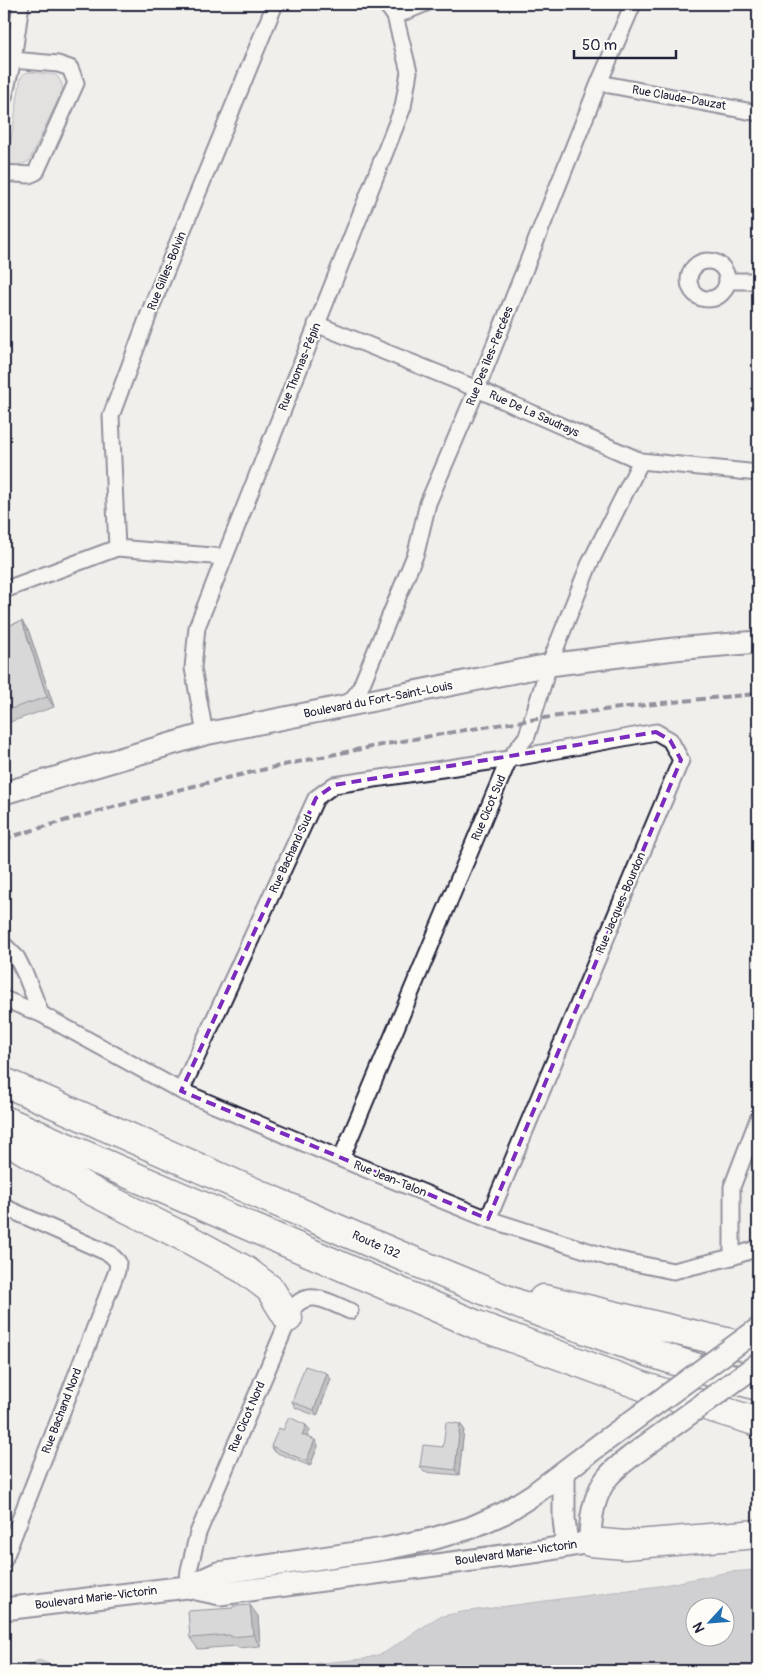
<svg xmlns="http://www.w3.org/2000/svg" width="762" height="1675" viewBox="0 0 762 1675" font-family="Pangolin,sans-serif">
<rect width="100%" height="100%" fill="#f0efec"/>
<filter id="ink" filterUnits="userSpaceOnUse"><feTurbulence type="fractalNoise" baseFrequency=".02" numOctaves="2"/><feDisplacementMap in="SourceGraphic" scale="10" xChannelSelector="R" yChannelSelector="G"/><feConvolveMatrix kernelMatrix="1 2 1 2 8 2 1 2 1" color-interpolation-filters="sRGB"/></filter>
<g filter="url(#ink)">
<!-- green -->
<path fill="#d2d1d1" stroke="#7a7a86" d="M30,72l26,3 5,7 2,7 -34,72 -6,3 -10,1 -4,-3v-9l12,-76 4,-4z"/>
<!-- water -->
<path fill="#a9a9b0" stroke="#737381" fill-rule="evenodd" d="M758,1570v101h-500l8,-3 98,-9 20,-6 54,-36 24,-5 197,-26 70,-14zM694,1608h30v30h-30z
M39,1660l28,11h-48z"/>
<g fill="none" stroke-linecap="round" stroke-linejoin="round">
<!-- street casing -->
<g stroke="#22223b" stroke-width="19">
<path id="street" d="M395,16l29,-12
M599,83l159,30
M4,97l9,-37 8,-56
M4,173l25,2 7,-3 40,-89 -6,-15 -12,-4 -45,-4
M689 280a19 19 0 1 1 38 0a19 19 0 1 1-38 0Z
M728,281h30
M316,324l161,65 164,72 117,12
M117,548l-6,-132 42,-113 122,-299
M4,590l113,-42 107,9
M346,706l13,-15 57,-138 12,-50 49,-114 122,-306 34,-79
M205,734l-12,-66 4,-41 206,-520 6,-35 -14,-56 -9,-12
M4,945l13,13 9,18 15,38
M4,999l37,15 140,77 160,68 147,60 122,39 63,13 59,-14 26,-9
M181,1091l135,-293 18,-13 175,-26 147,-27 14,8 11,20 -193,459
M341,1159l168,-400 18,-23 22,-71 40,-100 52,-104
M4,1207l106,47 8,8 -1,9 -113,289
M732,1257v-70l26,-68
M187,1587l2,-17 9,-37 95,-224c14,-22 38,-6 57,2"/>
</g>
<!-- secondary casing -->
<g stroke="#22223b" stroke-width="25">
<path id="secondary" d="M4,793l201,-59 344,-69 125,-16 84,-7
M564,1472v47l3,27
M187,1587l33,7 320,-43 50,-9c0,-21 4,-47 17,-64 8,-10 18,-17 27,-24
M4,1609l183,-22 31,-14 166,-24 48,-10 38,-11 34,-15 30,-19 68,-51"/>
</g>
<!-- highway casing -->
<g stroke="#22223b" stroke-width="31">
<path id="highway" d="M4,1082c106,46 212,93 318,140 143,62 286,122 436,164
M4,1120l473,205 171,63 110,34
M4,1138l86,52 102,51 53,29 25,19 18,29
M543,1299c72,16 143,35 215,50
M590,1542l35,3 133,-11"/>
</g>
<!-- street -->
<use href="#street" stroke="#fdfcf7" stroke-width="15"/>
<!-- secondary -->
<use href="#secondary" stroke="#fdfcf7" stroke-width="21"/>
<!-- highway -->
<use href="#highway" stroke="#fdfcf7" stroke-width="28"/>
<!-- rail -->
<path stroke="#22223b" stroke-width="4" stroke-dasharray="8 4" stroke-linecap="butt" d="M4,839c245,-76 498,-124 754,-145"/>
<!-- secondary-bridge casing -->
<g stroke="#22223b" stroke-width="25" stroke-linecap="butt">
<path id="secondary-bridge" d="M602,1443l156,-114
M634,1454l124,-90"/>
</g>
<!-- secondary-bridge -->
<use href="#secondary-bridge" stroke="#fdfcf7" stroke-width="21"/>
</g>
<!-- wall -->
<path fill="#a2a2a5" stroke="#22223b" d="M22,621l7,11 25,75 -50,17v-97z
M331,1379l-14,37 -21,-8 -4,-6z
M460,1424l4,5 -5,46 -35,-3 -4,-6 23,-19z
M310,1430l-3,7 8,3 3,6 -8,20 -35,-14 -4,-6z
M258,1616l2,30 -22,2 -1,-2 -39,3 -8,-11z"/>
<!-- shaded-wall -->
<path fill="#848486" stroke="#22223b" d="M22,621l7,11 25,75 -7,-10z
M327,1373l4,6 -14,37 -3,-6z
M460,1424l4,5 -5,46 -4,-5z
M306,1425l4,5 -4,11 -4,-6z
M315,1440l3,6 -8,20 -4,-5z
M250,1605l8,11 2,30 -7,-11z"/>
<!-- building -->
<path fill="#bcbcc0" stroke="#22223b" d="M22,621l25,76 -43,14v-84z
M305,1366l22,7 -13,37 -22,-8z
M289,1417l17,8 -4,10 13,5 -9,21 -35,-15 8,-18 4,2z
M446,1422l14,2 -5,46 -35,-4 3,-21 20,2z
M250,1605l3,30 -22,2 -1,-2 -40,3 -2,-27 45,-3v-2z"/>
</g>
<!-- marked area -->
<path d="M0 0H762V1675H0ZM656,732l14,8 11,20 -193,459 -307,-128 135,-293 18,-13z" fill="#f0efec" fill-opacity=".55" fill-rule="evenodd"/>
<path fill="none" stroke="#7b2cbf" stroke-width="4" stroke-dasharray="10 6" stroke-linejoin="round" d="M656,732l14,8 11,20 -193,459 -307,-128 135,-293 18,-13z"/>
<g text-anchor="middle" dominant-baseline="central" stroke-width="4" stroke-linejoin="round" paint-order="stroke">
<!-- street labels -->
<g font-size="12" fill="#22223b" stroke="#fdfcf7">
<text transform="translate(679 98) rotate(10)">Rue Claude-Dauzat</text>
<text transform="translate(167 271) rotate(-68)">Rue Gilles-Bolvin</text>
<text transform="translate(490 356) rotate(-68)">Rue Des îles-Percées</text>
<text transform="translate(300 367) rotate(-68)">Rue Thomas-Pépin</text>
<text transform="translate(534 414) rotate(24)">Rue De La Saudrays</text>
<text transform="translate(378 700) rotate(-11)">Boulevard du Fort-Saint-Louis</text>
<text transform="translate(489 808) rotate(-67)">Rue Cicot Sud</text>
<text transform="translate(291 854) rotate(-65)">Rue Bachand Sud</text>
<text transform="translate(621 903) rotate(-67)">Rue Jacques-Bourdon</text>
<text transform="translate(390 1179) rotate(22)">Rue Jean-Talon</text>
<text transform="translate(376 1245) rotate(24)">Route 132</text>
<text transform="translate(62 1411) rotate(-69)">Rue Bachand Nord</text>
<text transform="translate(247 1417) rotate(-67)">Rue Cicot Nord</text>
<text transform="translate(516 1553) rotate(-8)">Boulevard Marie-Victorin</text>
<text transform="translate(96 1598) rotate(-7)">Boulevard Marie-Victorin</text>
</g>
</g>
<!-- margin -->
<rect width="762" height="1675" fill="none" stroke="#fdfcf7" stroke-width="20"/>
<rect x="10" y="10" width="742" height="1655" fill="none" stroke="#22223b" stroke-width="2" filter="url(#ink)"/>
<!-- north arrow -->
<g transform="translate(710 1622) rotate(244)"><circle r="24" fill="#fdfcf7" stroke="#a5a5ac"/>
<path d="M0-4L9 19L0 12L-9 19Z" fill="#1f6fb2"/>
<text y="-8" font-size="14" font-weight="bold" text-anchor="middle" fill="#22223b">N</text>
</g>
<!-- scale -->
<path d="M574 50v8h102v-8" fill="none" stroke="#22223b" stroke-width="2.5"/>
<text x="582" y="50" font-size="15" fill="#22223b" stroke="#fdfcf7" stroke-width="4" paint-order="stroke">50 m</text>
</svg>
